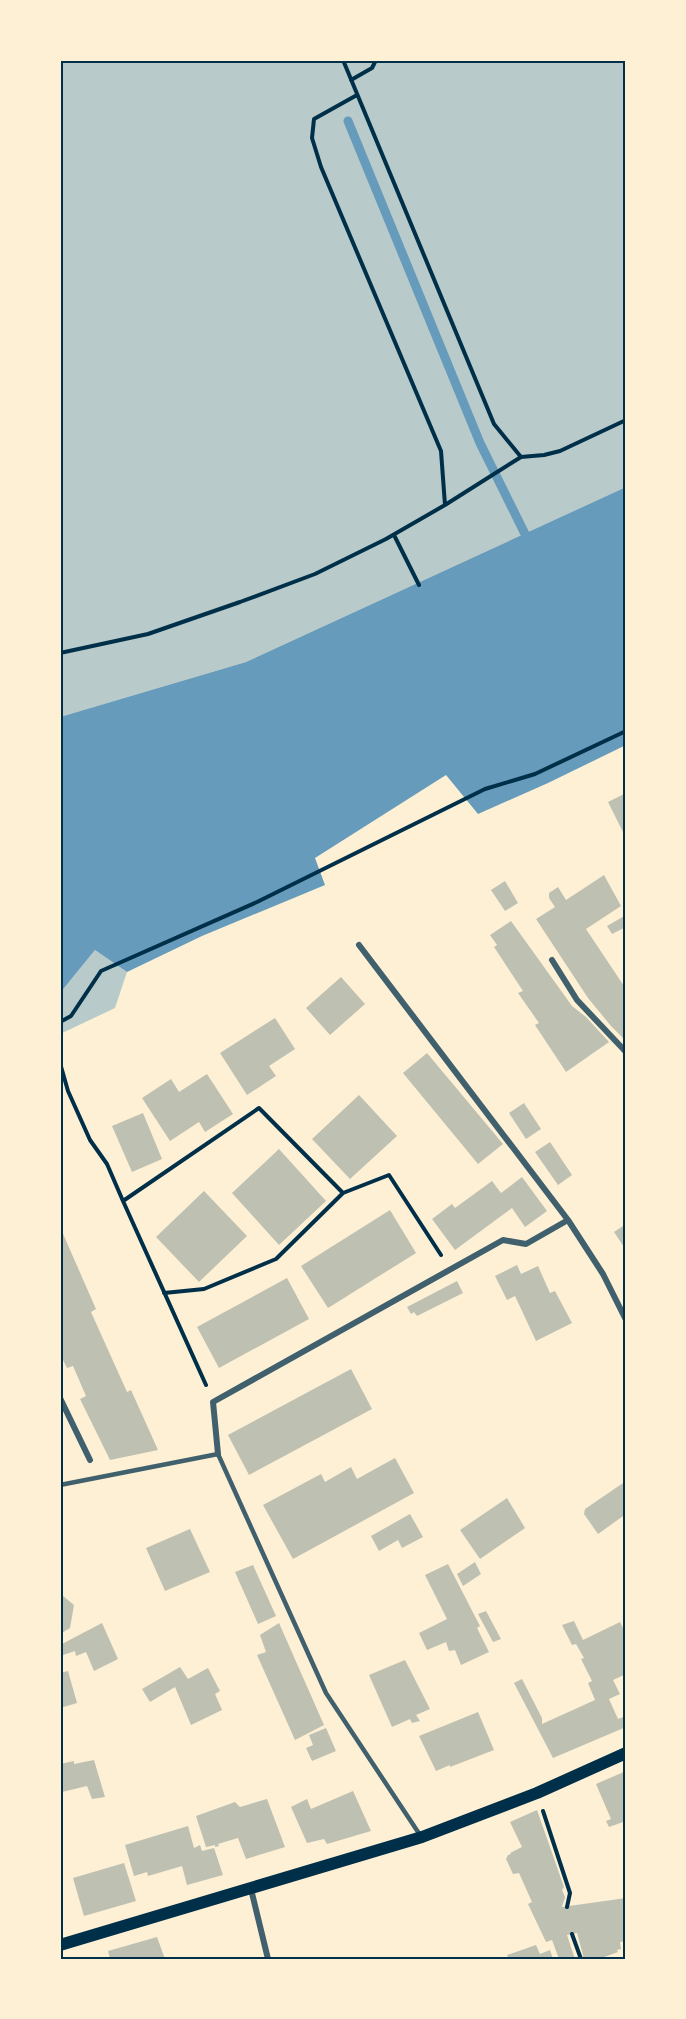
<svg xmlns="http://www.w3.org/2000/svg" width="686" height="2019" viewBox="0 0 686 2019" font-family="'Open Sans',sans-serif">
<rect width="100%" height="100%" fill="#fdf0d5"/>
<!-- green -->
<path fill="#b9caca" d="M60,60h566v427l-380,175 -186,55z
M95,950l32,22 -12,36 -55,26v-41z"/>
<!-- water -->
<path fill="#669bbc" d="M626,487v258l-78,38 -70,31 -32,-39 -131,83 10,27 -123,51 -75,36 -32,-22 -35,43v-276l186,-55z"/>
<g fill="none" stroke-linecap="round" stroke-linejoin="round">
<!-- stream -->
<path stroke="#669bbc" stroke-width="9" d="M348,121l132,322 45,91 6,8"/>
</g>
<!-- building -->
<path fill="#bec0b2" d="M626,793v45l-18,-36z
M604,875l17,31 -35,23 40,60v52l-15,-15 -23,-28 -52,-79 19,-12 -6,-9v-5l9,-6 8,13z
M505,881l13,22 -13,8 -14,-21z
M626,915v12l-14,7 -5,-8z
M511,921l61,85 14,11 23,25 -43,30 -31,-47 4,-2 -21,-30 5,-2 -29,-44 3,-2 -7,-10z
M341,977l24,27 -35,31 -24,-27z
M275,1018l20,31 -26,17 7,10 -29,19 -27,-42z
M427,1053l76,91 -25,20 -75,-91z
M207,1074l26,40 -28,18 -6,-10 -29,19 -28,-43 29,-19 8,13z
M359,1095l38,41 -47,43 -38,-40z
M524,1103l17,26 -15,10 -17,-26z
M143,1113l19,46 -30,13 -20,-46z
M550,1142l22,33 -14,10 -23,-33z
M279,1149l47,52 -47,44 -47,-52z
M522,1177l25,34 -22,16 -13,-19 -57,42 -23,-31 20,-15 3,4 37,-27 9,12z
M204,1191l43,45 -48,46 -43,-45z
M390,1210l26,43 -88,55 -27,-42z
M626,1224v26l-12,-18z
M60,1227l36,82 -5,3 36,80 4,-2 27,60 -48,10 -30,-61 6,-3 -13,-30 -6,2 -5,-10 -2,-6v-8l2,-2 -2,-6z
M517,1265l4,9 17,-8 12,27 5,-2 17,32 -36,18 -21,-45 -8,4 -12,-24z
M287,1278l22,41 -90,49 -22,-41z
M457,1281l6,12 -46,23 -3,-4 -3,2 -4,-7z
M351,1369l21,40 -123,66 -21,-40z
M395,1458l19,35 -121,66 -30,-54 58,-31 4,8 26,-15 6,12z
M626,1481v33l-28,20 -14,-20 1,-5z
M507,1498l18,30 -45,31 -20,-29z
M410,1514l13,23 -21,11 -4,-8 -19,11 -8,-15z
M190,1529l20,43 -45,19 -19,-43z
M475,1562l6,12 -18,12 -6,-12z
M448,1564l32,62 -3,2 12,24 -28,13 -6,-15 -6,1 -3,-9 -19,8 -8,-17 28,-14 -22,-44z
M253,1565l23,51 -18,8 -23,-52z
M63,1596l11,9 -4,23 -10,6v-36z
M486,1611l15,28 -8,3 -15,-28z
M574,1621l9,19 37,-18 6,12v40l-13,6 7,14 -11,5 9,20 8,-3v11l-73,31 -39,-75 8,-4 20,39v6l53,-24 -7,-17 4,-2 -11,-22 3,-1 -8,-14 -4,1 -10,-20z
M102,1623l16,36 -24,12 -8,-19 -10,4 -1,-5 -12,4 -3,-10z
M279,1623l45,102 -29,15 -38,-85 9,-3 -6,-17z
M405,1660l25,49 -14,6 4,6 -8,2 -2,-4 -18,8 -23,-52z
M180,1667l8,12 20,-11 12,23 -5,3 7,16 -31,15 -16,-38 -25,15 -8,-13z
M68,1671l9,32 -17,5v-35z
M478,1712l16,38 -44,17v-2l-14,6 -17,-35z
M326,1728l10,23 -24,10 -6,-13 7,-3 -4,-10z
M94,1760l11,37 -13,2 -5,-13 -25,6 -2,-8v-20l14,-3v3z
M626,1771v50l-17,6 -3,-6 5,-2 -15,-35z
M353,1791l18,40 -44,13 -3,-5 -17,4 -16,-36 16,-8 4,10z
M267,1799l18,48 -39,12 -8,-21 -20,6 1,2 -4,1v-2l-9,2 -10,-31 39,-14 5,5z
M537,1810l27,77 -2,3 3,7 -3,10 64,-9v43l-6,1 1,7 -4,1 1,2 -19,7h-15l-7,-26 -10,2 8,24h-16l-7,-19 -6,2 -18,-38 4,-2 -13,-29 -6,1 -7,-15 2,-4 3,-1 -1,-1 12,-6 -12,-25z
M188,1826l6,22 6,-3 2,6 12,-3 9,27 -36,10 -5,-19 -34,10 -1,-4 -13,4 -9,-31z
M124,1863l12,38 -52,15 -11,-38z
M157,1937l8,22h-55l-2,-8z
M536,1945l4,9 10,-4 3,9h-44l-2,-4z"/>
<g fill="none" stroke-linecap="round" stroke-linejoin="round">
<!-- path -->
<path stroke="#003049" stroke-width="4" d="M343,60l151,364 27,33
M351,80l21,-12 4,-8
M357,95l-43,24 -2,19 9,29 120,284 4,54
M394,535l25,50
M60,653l88,-19 92,-32 75,-28 71,-35 59,-34 76,-48 23,-2 16,-4 66,-31
M60,1022l11,-6 30,-45 156,-69 228,-113 50,-15 91,-43
M60,1063l8,28 22,49 17,24 16,37
M164,1293l40,-4 72,-30 67,-66
M206,1385l-83,-184 136,-93 84,85 46,-18 52,80
M543,1811l27,82 -3,14
M572,1934l9,25"/>
<!-- service -->
<path stroke="#3f606c" stroke-width="4.5" d="M60,1485l158,-31 108,239 94,142"/>
<!-- minor -->
<path stroke="#3f606c" stroke-width="6" d="M359,945l209,275 35,54 23,46
M552,960l25,40 49,52
M60,1398l30,62
M218,1454l-5,-52 290,-162 23,4 42,-24
M251,1889l17,70"/>
<!-- secondary -->
<path stroke="#003049" stroke-width="12" d="M60,1945l362,-108 115,-44 89,-40"/>
</g>
<!-- border -->
<rect width="686" height="2019" fill="none" stroke="#fdf0d5" stroke-width="123"/>
<rect x="62" y="62" width="562" height="1896" fill="none" stroke="#003049" stroke-width="2"/>
</svg>
